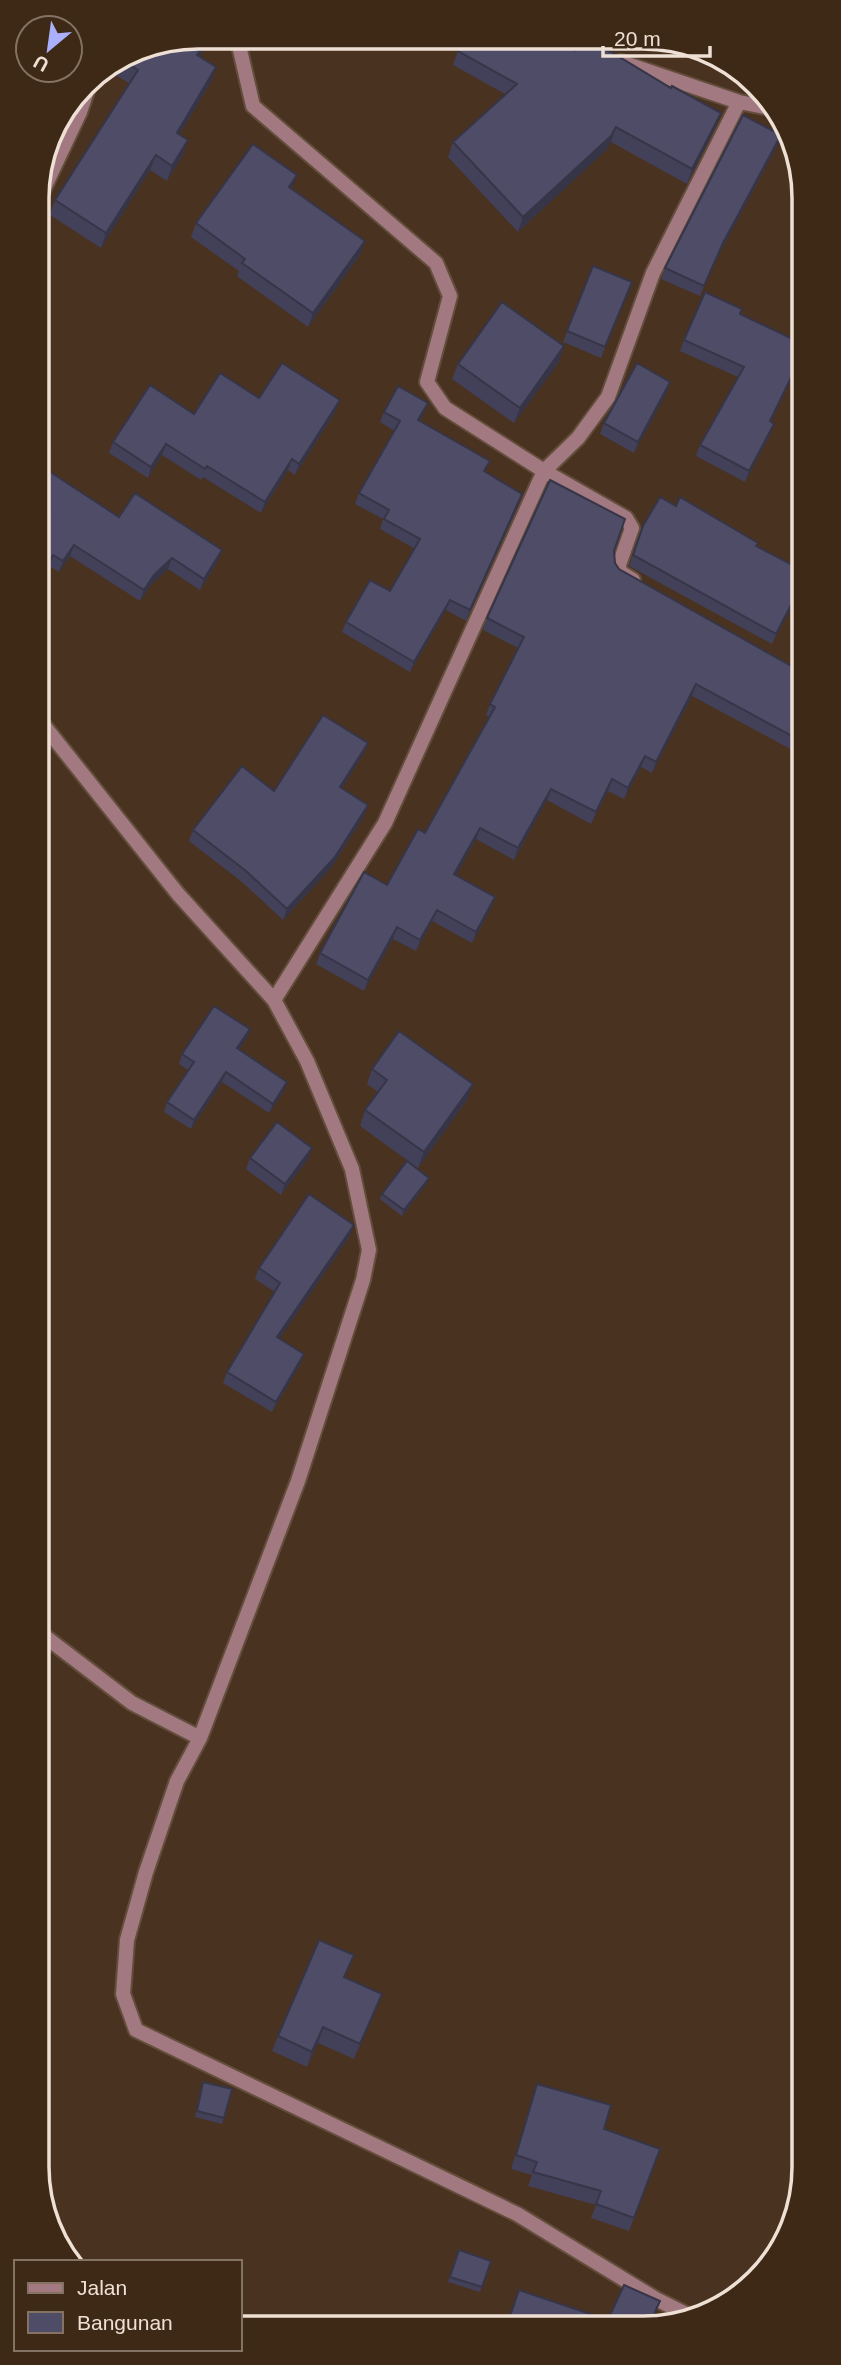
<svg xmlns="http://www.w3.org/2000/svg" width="841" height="2365" viewBox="0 0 841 2365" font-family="Helvetica,sans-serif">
<rect width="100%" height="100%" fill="#49321f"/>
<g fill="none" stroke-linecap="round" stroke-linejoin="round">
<!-- street casing -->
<g stroke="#634e3c" stroke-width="18">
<path id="street" d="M237,37l16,69 183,157 14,33 -23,86 18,26 99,63 82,47 6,10 -13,37 1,7 13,8
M556,39l39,15
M621,62l118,40 31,6
M37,203l43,-91 12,-36
M38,718l140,176 96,106 33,61 45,108 17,81 -6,30 -65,201 -98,257 -23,43 -31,91 -19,68 -4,54 13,36 381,184 139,85 34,17
M274,1000l111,-177 159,-352 34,-33 30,-41 45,-124 86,-171
M39,1632l93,71 68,35"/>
</g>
<!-- street -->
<use href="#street" stroke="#a27981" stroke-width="14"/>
</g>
<!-- wall -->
<path fill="#434159" d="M136,49l64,8 16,10 -5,15 -32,53 4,20 -16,26 -17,-11 -49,78 -51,-33 5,-15 74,-117 -21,-12 2,-5z
M575,50l96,38 50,25 -6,15 -28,56 -76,-42 -5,8 -88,82 -70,-75 5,-15 52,-48 -52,-29 5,-14z
M781,135l-4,11 -58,108 -19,42 -39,-17 4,-11z
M292,189l73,52 -5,14 -52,72 -71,-51 2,-5 -48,-34 5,-14z
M632,282l-31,76 -38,-16 4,-11z
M741,314l60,45 -30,63 -1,13 -25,47 -49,-26 4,-11 38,-68 -58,-26 4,-11z
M564,346l-5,16 -45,61 -62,-44 6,-15z
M670,382l-3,10 -33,61 -34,-19 4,-11z
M259,398l77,13 -41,64 -7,-5 -27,43 -58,-36 -2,3 -39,-25 -14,23 -39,-25 4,-11 81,-28z
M384,412l40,1 -4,8 66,51 33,32 -53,117 -20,-11 -36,62 -68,-40 4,-10 44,-31 25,-42 -35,-20 3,-10 -28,-15 4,-11 36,-62 -15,-9z
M38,464l81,53 99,44 -18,29 -32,-21 -18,17 -10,15 -70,-45 -11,16 -10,-6z
M676,506l81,40 45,24v18l-30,56 -143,-78 14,-40z
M614,551l1,12 4,6 183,173 -6,10 -104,-56 -40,77 -11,-6 -17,32 -16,-8 -17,33 -44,-24 -33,60 -38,-21 -20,36 39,22 -4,11 -19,35 -40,-22 -16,30 -23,-12 -29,52 -48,-27 4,-11 67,-68 38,-52 65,-116 -4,-2 4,-11 28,-56 -35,-18 4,-12z
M368,743l-4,10 -22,35 26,17 -4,11 -33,52 -48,52 -41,-38 -53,-41 4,-11 81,-39z
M250,1029l-3,9 -8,11 45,42 -15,22 -47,-31 -31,47 -27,-17 3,-10 21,-32 -9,-6 3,-10z
M372,1069l101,15 -6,16 -49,68 -58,-42 5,-16 13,-18 -11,-8z
M250,1158l58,1 -27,36 -35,-26z
M429,1178l-2,5 -25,33 -22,-17 2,-5z
M350,1236l-71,103 25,15 -4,11 -28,47 -49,-29 4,-11 48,-80 -20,-13 4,-11z
M345,1978l37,16 -6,16 -22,49 -36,-16 -11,24 -35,-16 6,-15z
M203,2082l21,36 -2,6 -27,-7z
M537,2084l67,45 56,20 -31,82 -38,-13 5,-13 -68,-19 4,-11 -21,-6z
M459,2250l32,11 -11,31 -32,-10z"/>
<!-- shaded-wall -->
<path fill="#373548" d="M208,37h4l-20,33 5,-15z
M216,67l-5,15 -40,66 6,-15z
M721,113l-6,15 -28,56 5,-15z
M616,127l-5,15 -5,8 -88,82 5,-15z
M781,135l-4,11 -58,108 -19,42 23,-53z
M188,140l-5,15 -16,26 5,-15z
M156,155l-6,15 -49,78 5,-15z
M297,175l-5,14 -3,-2z
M365,241l-5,14 -52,72 5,-14z
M564,346l-5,16 -45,61 6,-15z
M801,357v2l-35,73 4,-11z
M670,382l-3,10 -33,61 4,-11z
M340,400l-4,11 -41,64 4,-11z
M428,403l-4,10 -9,17 3,-10z
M774,424l-4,11 -25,47 4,-11z
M166,444l-4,11 -14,23 3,-11z
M292,459l-4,11 -27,43 4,-11z
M522,494l-3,10 -53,117 4,-11z
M74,545l-4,11 -11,16 4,-11z
M222,550l-4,11 -18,29 4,-11z
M53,555l-4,11 -11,18v-5z
M172,558l-4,11 -18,17 -10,15 4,-11 10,-15z
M802,584v4l-30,56 4,-10z
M450,600l-4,10 -36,62 4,-10z
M696,684l-4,12 -40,77 4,-11z
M368,743l-4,10 -28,45 4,-11z
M645,756l-4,11 -17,32 4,-11z
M612,779l-4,12 -17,33 5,-12z
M551,789l-4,11 -33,60 4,-12z
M368,805l-4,11 -33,52 -48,52 4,-11z
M480,828l-4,11 -26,47 4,-12z
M495,897l-4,11 -19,35 4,-11z
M437,910l-5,11 -16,30 4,-11z
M397,927l-4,12 -29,52 4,-11z
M250,1029l-3,9 -13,19 3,-9z
M226,1072l-4,10 -31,47 3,-9z
M287,1082l-3,9 -15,22 4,-9z
M473,1084l-6,16 -49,68 6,-16z
M312,1148l-4,11 -27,36 4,-11z
M429,1178l-2,5 -25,33 2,-6z
M354,1225l-4,11 -77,112 4,-11z
M304,1354l-4,11 -28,47 4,-10z
M382,1994l-6,16 -22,49 6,-15z
M323,2027l-5,16 -11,24 5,-15z"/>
<!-- building -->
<path fill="#4e4c67" stroke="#373548" stroke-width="2" d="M198,37h10l-11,18 19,12 -39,66 11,7 -16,26 -16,-11 -50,78 -51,-33 83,-130 -18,-11 16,-10z
M465,39h91l19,11 5,-9 31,11 60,36 1,-2 49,27 -29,56 -76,-42 -5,9 -88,81 -70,-75 64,-58 -59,-33z
M743,115l38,20 -58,108 -19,43 -39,-18z
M253,144l44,31 -8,12 76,54 -52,72 -71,-50 3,-4 -49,-36z
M593,266l39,16 -27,65 -38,-16z
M705,292l37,17 -2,5 61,29v14l-31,64 4,3 -25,47 -49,-26 44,-78 -60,-27z
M502,302l62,44 -44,62 -62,-44z
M282,363l58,37 -41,64 -7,-5 -27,43 -58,-36 -2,3 -39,-25 -15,23 -38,-25 37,-57 44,29 26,-41 39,25z
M637,363l33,19 -32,60 -34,-19z
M398,386l30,17 -10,17 72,41 -6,10 38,23 -52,116 -20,-10 -36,62 -68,-40 24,-42 20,11 30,-52 -36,-20 5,-9 -30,-17 41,-72 -16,-9z
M38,464l81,53 16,-24 87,57 -18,29 -32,-21 -18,17 -10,15 -70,-45 -11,16 -10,-6 -15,24z
M550,480l75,39 -11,32 1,12 4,6 183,103v66l-1,3 -105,-57 -40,78 -11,-6 -17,32 -16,-9 -16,33 -45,-23 -33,59 -38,-20 -26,46 41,23 -19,35 -39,-22 -17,30 -23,-13 -29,53 -48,-27 44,-81 23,13 31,-56 7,4 70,-126 -5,-3 34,-67 -37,-19z
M660,497l16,9 4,-9 78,46 -2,3 46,24v14l-26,50 -143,-79 10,-29z
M323,715l45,28 -28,44 28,18 -33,52 -48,52 -41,-38 -53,-41 49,-64 32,25z
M214,1006l36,23 -13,19 50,34 -14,22 -47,-32 -32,48 -27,-18 27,-40 -12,-8z
M399,1031l74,53 -49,68 -59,-42 22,-30 -15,-11z
M277,1122l35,26 -27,36 -35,-26z
M407,1161l22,17 -25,32 -22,-16z
M309,1194l45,31 -77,112 27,17 -28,48 -49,-30 53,-89 -21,-15z
M319,1940l35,15 -10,22 38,17 -22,50 -37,-17 -11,25 -34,-16z
M203,2082l29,7 -8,29 -27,-7z
M537,2084l74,21 -7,24 56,20 -26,69 -38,-14 5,-13 -68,-19 4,-10 -21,-7z
M459,2250l32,11 -9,26 -32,-10z
M624,2285l36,16 -11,24h-142l12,-35 89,30z"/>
<!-- crop -->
<path d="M0 0H841V2365H0ZM198 49H643A149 149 0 0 1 792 198V2167A149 149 0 0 1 643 2316H198A149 149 0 0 1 49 2167V198A149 149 0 0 1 198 49Z" fill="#3e2816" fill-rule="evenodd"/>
<path fill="none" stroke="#eee0d4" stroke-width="3.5" d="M198 49H643A149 149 0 0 1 792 198V2167A149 149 0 0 1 643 2316H198A149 149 0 0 1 49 2167V198A149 149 0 0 1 198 49Z"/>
<!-- legend -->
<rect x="14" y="2260" width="228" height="91" fill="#3e2816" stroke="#847262" stroke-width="2"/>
<rect x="28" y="2283" width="35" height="10" fill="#a27981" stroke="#847262" stroke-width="2"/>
<text x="77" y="2295" font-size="21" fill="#eee0d4">Jalan</text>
<rect x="28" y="2312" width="35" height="21" fill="#4e4c67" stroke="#847262" stroke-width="2"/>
<text x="77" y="2330" font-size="21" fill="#eee0d4">Bangunan</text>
<!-- north arrow -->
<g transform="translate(49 49) rotate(209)"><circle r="33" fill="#3e2816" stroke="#847262" stroke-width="2"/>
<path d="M0-5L12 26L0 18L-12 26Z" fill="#aab0fb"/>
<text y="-10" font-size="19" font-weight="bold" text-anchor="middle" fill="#eee0d4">U</text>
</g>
<!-- scale -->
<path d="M603 46v10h107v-10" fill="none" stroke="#eee0d4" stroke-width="3.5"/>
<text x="614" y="46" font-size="21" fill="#eee0d4" stroke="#3e2816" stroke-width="5" paint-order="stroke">20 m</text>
</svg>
